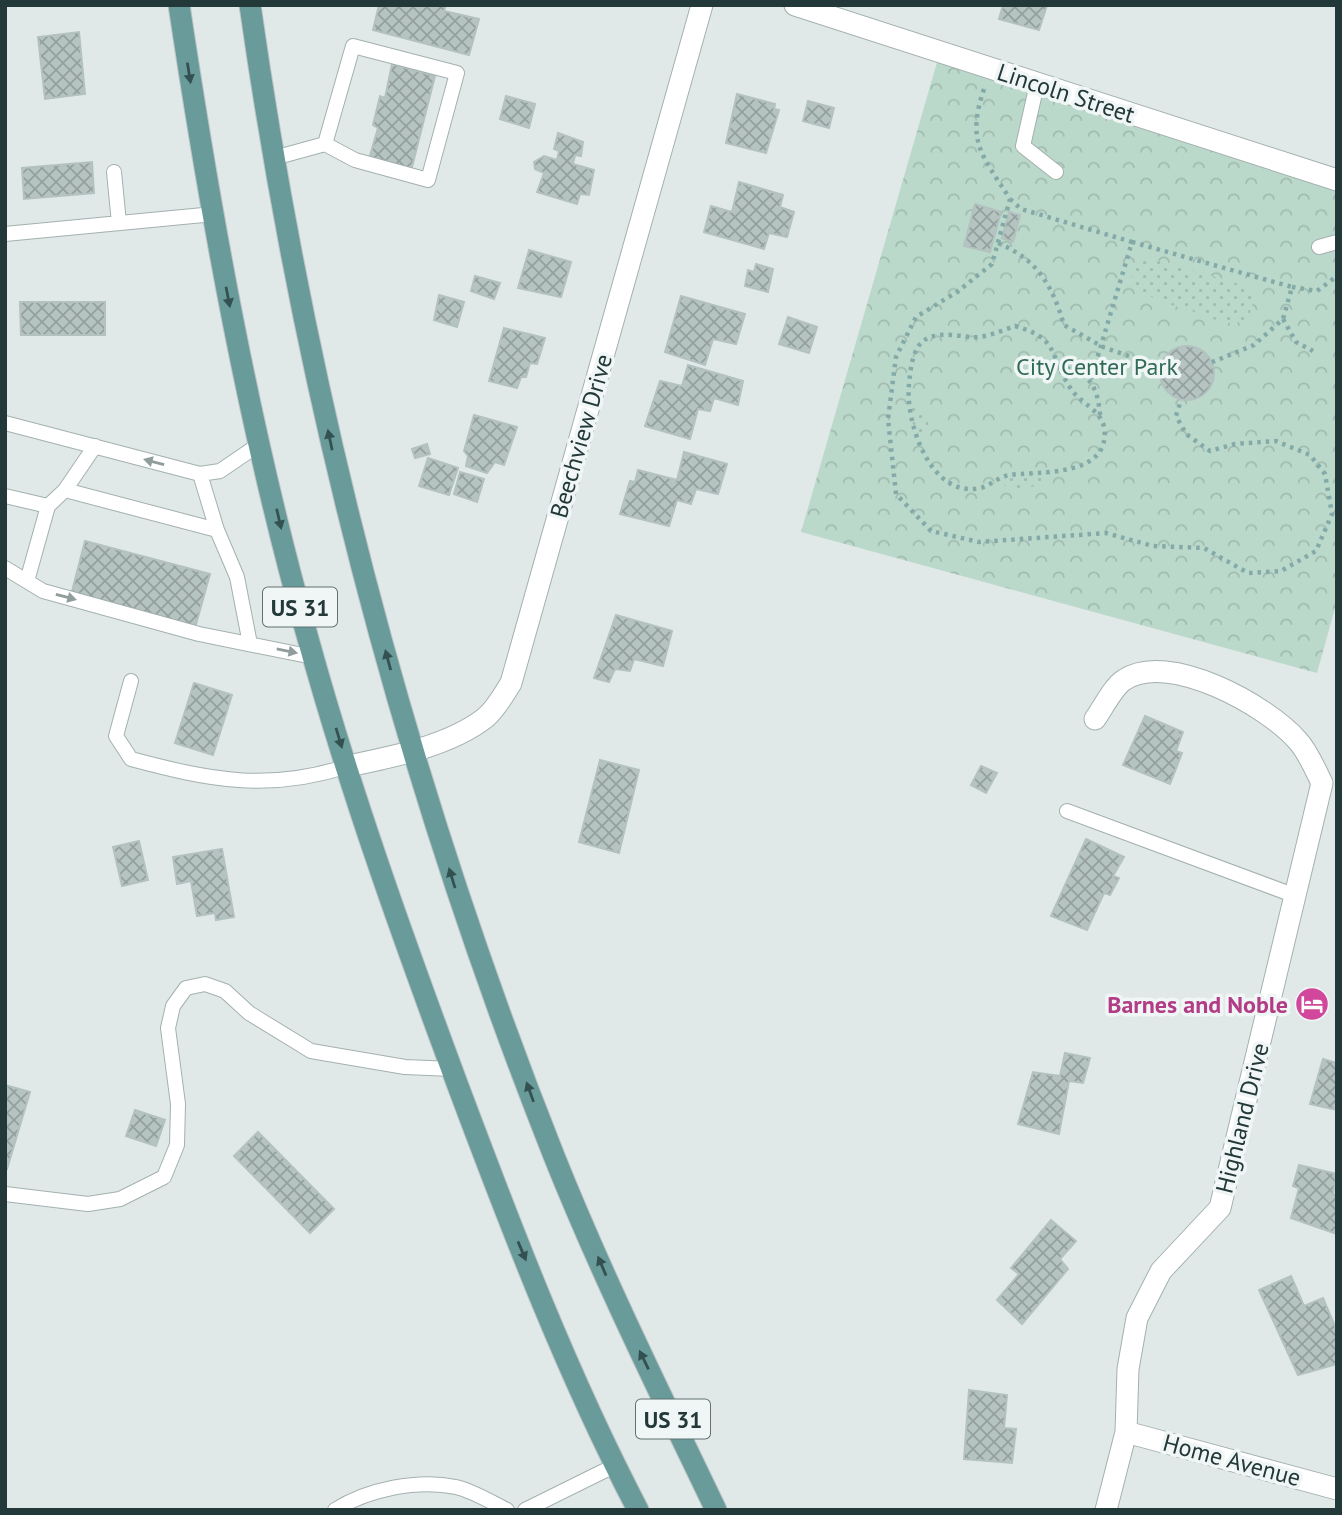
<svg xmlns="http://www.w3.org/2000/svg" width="1342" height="1515" viewBox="0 0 1342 1515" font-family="'PT Sans',sans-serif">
<defs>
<pattern id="park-crowns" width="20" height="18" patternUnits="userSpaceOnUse" patternTransform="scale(1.75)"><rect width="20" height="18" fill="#bbd9cb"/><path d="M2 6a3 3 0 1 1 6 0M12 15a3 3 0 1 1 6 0" fill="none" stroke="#a0bbaf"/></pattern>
<pattern id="garden-dots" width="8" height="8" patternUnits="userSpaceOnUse" patternTransform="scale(1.75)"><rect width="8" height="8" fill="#bbd9cb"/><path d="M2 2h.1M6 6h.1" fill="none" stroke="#a0bbaf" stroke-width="1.8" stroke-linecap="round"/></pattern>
<pattern id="building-cross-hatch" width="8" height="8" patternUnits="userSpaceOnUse" patternTransform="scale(1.75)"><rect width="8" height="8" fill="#b6c4c1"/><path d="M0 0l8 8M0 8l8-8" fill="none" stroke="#94a09e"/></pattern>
</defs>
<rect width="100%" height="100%" fill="#e0e9e8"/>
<!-- park -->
<path fill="url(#park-crowns)" d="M940,52l397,137v412l-20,72 -516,-141z"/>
<!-- garden -->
<path fill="url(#garden-dots)" d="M1150,258l96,28 8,12 -6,22c-5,1 -11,3 -16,3 -12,0 -26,-7 -37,-11 -20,-6 -99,-26 -45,-54z
M908,402c23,6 27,25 9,40z
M1030,473h18l-5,12 -28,4 -22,-7 11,-6z"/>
<!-- building -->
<path fill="url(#building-cross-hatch)" stroke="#b3c2c0" stroke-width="2" d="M379,5h67l-2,6 35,8 -10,36 -96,-25z
M1003,5h44l-8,25 -40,-11z
M79,32l6,62 -40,5 -7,-62z
M392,64l43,12 -24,95 -42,-12 9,-31 -5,-3 7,-29 5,2z
M737,94l38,10 -1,5 5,1 -13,43 -40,-10z
M506,96l29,8 -6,24 -29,-9z
M808,101l26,7 -5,20 -26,-7z
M558,133l25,9 -2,14 -6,-1 -2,9 21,6 -5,25 -9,-1 -3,10 -40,-12 7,-19 -9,-4 -1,-7 10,-6 13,4 2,-9 -5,-2z
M92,162l2,31 -70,6 -2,-31z
M739,182l44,13 -3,12 14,5 -7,25 -18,-4 -5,16 -60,-17 7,-26 21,6z
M975,204l26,8 -11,40 -26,-6z
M1009,212l11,3 -7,27 -11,-4z
M529,250l42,12 -10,35 -43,-9z
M756,264l17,5 -5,23 -23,-6 3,-16 6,2z
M475,276l25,7 -6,16 -23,-8z
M439,295l25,7 -7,25 -23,-7z
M681,296l64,18 -9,30 -23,-5 -8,26 -40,-13z
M20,302h85v33h-84z
M788,317l29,10 -8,26 -30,-9z
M504,328l41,10 -8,26 -7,-1 -4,14h-5l-4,11 -28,-7z
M1160 373a27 27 0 1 1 54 0a27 27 0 1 1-54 0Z
M688,365l55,16 -5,24 -24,-7 -4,13 -12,-2 -8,30 -45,-13 15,-45 22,5z
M474,415l43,12 -13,38 -9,-3 -8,11 -21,-7 2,-10 -4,-5z
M427,444l3,10 -15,4 -3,-9z
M684,452l43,12 -9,30 -22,-5 -5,15 -14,-4 -8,26 -49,-12 10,-33 5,1 3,-12 39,10z
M428,458l30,10 -9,27 -30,-9z
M460,472l24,7 -7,23 -23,-8z
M85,541l125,33 -15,54 -124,-33z
M616,615l56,16 -9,35 -29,-7 -4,12 -15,-2 -6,13 -15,-4z
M194,683l38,12 -19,60 -38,-12z
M1145,716l38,16 -7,19 6,2 -12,31 -47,-19z
M600,760l39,10 -20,83 -40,-11z
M981,766l16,7 -11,20 -15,-8z
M1086,839l38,18 -11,19 6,2 -9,17 -6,-2 -17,37 -36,-14z
M139,841l9,39 -26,6 -9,-39z
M222,849l12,68 -18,3 -1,-7 -18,3 -6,-35 -14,3 -4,-27z
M1065,1053l25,5 -7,25 -14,-2 -10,53 -41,-10 15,-52 27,4z
M1323,1059l14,4v47l-27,-6z
M5,1085l25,7 -23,77h-2z
M135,1110l30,10 -9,26 -30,-10z
M258,1132l76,77 -24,24 -76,-77z
M1299,1165l38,9 -4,20 4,1v39l-46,-16 8,-30 -6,-2z
M1051,1220l25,21 -16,18 8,10 -46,55 -25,-24 22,-26 -8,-6z
M1291,1276l13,30 19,-8 14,33v33l-39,11 -39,-85z
M969,1390l38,5 -3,33 12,1 -4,34 -48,-4z"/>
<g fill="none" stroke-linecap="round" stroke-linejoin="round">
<!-- lane casing -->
<g stroke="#a4b0b0" stroke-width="16">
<path id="lane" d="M1037,84l-14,62 33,26
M274,158l51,-14 28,-98 104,27 -29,107 -73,-20 -30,-16
M114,172l5,51
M5,234l209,-20
M1319,247l18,-5
M5,423l195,51 20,-3 41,-28
M200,474l17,56 20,47 13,67
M65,490l152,40
M5,496l43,10 -21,75
M48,506l17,-16 30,-44
M5,568l38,23 156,43 114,23
M131,681l-15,55 15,23c79,21 137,33 217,7
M1067,811l229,85
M5,1194l83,10 32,-5 44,-22 13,-32 1,-41 -10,-76 5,-22 13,-18 19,-4 20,7 24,22 62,38 94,16 47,2
M335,1510c33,-21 83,-31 121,-23 17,4 35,15 51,23
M525,1510l91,-45"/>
</g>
<!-- street casing -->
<g stroke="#a4b0b0" stroke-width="23">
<path id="street" d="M795,5l542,175
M1095,719c8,-11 18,-32 29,-39 44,-30 144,26 174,61 10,11 17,28 24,42l-102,425 -59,63 -24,47 -9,51 -2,63 -20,78
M348,766c44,-9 101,-20 137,-48 11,-9 19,-24 26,-35l191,-678
M1126,1432l211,57"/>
</g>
<!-- primary casing -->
<g stroke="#bdc3c3" stroke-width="23">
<path id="primary" d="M179,5c32,212 70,424 128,630 42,153 96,303 151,451 54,144 109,288 180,424
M250,5c56,394 157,781 304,1151 48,120 106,237 162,354"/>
</g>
<!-- path -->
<path stroke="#84aaa8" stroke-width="4.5" stroke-dasharray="3.5 5" stroke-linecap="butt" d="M984,89c-18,53 -2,66 26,110l-18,65 -35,28 -41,25 -20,40 -8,62 8,75 35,37 48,11 127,-9 47,13 51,2 44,25 33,-2 35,-20 16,-37 -7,-40 -15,-19 -34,-14 -41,3 -25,7 -24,-17 -10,-18 5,-16
M1010,199l11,10 111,33 -41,137
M1132,242l160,45 -9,32 -29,26 -44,18
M998,243c40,17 54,42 66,82l39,22 57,20
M1292,287l25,4 20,-15
M1283,319l13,23 17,9
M1015,326c46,13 33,29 56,63 9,14 30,21 33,38 8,51 -66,44 -95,48 -11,2 -19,11 -29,13 -50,11 -75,-67 -71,-104 4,-46 15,-54 60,-47 14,2 32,-6 46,-11z
M1058,368c30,0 40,19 42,47"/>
<!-- lane -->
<use href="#lane" stroke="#fff" stroke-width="14"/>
<!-- street -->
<use href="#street" stroke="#fff" stroke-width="21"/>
<!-- primary -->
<use href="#primary" stroke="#699b9b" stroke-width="21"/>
</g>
<!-- one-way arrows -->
<defs><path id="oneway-solid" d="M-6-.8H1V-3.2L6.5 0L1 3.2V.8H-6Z" transform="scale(1.75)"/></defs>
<g fill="#345151">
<use href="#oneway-solid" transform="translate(189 73) rotate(81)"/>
<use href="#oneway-solid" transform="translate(228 297) rotate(79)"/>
<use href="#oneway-solid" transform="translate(330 440) rotate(-102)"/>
<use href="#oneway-solid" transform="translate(279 519) rotate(77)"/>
<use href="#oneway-solid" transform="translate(388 660) rotate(-105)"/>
<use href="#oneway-solid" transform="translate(339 738) rotate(73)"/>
<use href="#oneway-solid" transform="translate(452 878) rotate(-107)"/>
<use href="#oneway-solid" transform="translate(530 1092) rotate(-110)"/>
<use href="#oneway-solid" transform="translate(522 1251) rotate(67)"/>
<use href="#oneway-solid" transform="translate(602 1266) rotate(-113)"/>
<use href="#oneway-solid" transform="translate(644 1360) rotate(-116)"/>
</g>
<g fill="#919c9c">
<use href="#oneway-solid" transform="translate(154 462) rotate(-165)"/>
<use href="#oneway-solid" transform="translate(66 597) rotate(15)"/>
<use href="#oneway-solid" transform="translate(287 651) rotate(11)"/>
</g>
<!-- icons -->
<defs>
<g id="hotel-disc" transform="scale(1.75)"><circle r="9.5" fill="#d1479c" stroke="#f0f6f5"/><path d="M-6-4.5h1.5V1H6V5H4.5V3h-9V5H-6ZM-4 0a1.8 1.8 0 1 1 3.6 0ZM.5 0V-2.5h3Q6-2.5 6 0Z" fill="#fff"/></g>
</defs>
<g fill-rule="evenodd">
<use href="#hotel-disc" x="1312" y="1004"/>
</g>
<g text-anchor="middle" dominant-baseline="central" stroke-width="7" stroke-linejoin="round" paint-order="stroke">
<!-- shield labels -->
<g fill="#f0f6f5" stroke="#607171" stroke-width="2">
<rect x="263" y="587.5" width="74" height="39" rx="5"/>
<rect x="636" y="1399.5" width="74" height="39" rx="5"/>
</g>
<g font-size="23" font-weight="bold" fill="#233838">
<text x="300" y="607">US 31</text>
<text x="673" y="1419">US 31</text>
</g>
<!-- street labels -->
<g font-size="24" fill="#233838" stroke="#f0f6f5">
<text transform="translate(1066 93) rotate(18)">Lincoln Street</text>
<text transform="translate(581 436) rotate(-74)">Beechview Drive</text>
<text transform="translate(1242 1118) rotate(-76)">Highland Drive</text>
<text transform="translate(1232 1460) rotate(15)">Home Avenue</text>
</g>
<!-- park labels -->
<g font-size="24" fill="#316b56" stroke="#f0f6f5">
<text x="1097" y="366">City Center Park</text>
</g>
<!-- hotel labels -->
<g font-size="24" font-weight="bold" fill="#b23c85" stroke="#f0f6f5" text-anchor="end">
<text x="1288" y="1004">Barnes and Noble</text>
</g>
</g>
<!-- border -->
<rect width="1342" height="1515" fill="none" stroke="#233838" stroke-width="14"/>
</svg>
